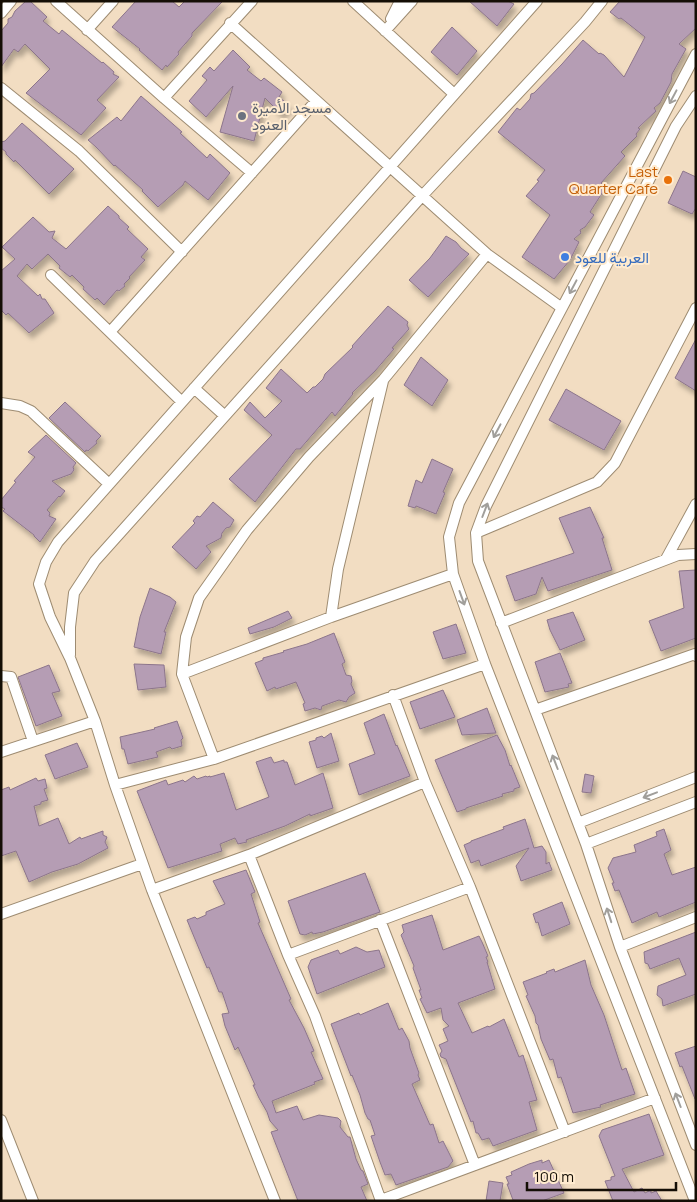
<svg xmlns="http://www.w3.org/2000/svg" width="697" height="1202" viewBox="0 0 697 1202" font-family="Manrope,Vazirmatn,sans-serif">
<defs>
<filter id="shadow"><feDropShadow dx="3" dy="5.5" stdDeviation="2.5" flood-color="#0004"/></filter>
</defs>
<rect width="100%" height="100%" fill="#f2ddc2"/>
<!-- building -->
<path fill="#b59db4" stroke="#8c758b" filter="url(#shadow)" d="M26,1h4l17,16 -4,4 16,13 3,-4 40,33 1,-1 11,10 -1,2 6,3 -22,23 9,8 -25,27 -55,-42 24,-24 -25,-25 -7,8 -4,-3 -13,18v-36l7,-8v-4l4,-2 3,-6z
M136,1h36l7,6 6,-6h38l-31,32v3l-14,16 1,2 -12,13 -1,-2 -4,5 -23,-20 1,-1 -28,-22z
M469,1h39l6,3 -17,22z
M620,1h76v27l-17,16 7,5 -14,25 -1,8 -11,21 -6,5 2,3 -18,17 2,1 -4,5 1,2 -16,16 4,4 -24,27 5,4 -16,25 4,3 -9,12 -5,3 1,3 -7,6 5,3 -9,18 -16,19 -32,-22 28,-42 -24,-19 13,-15 -2,-1 8,-10 -47,-38 19,-24 3,2 10,-11 1,-5 3,-1 28,-29 21,-24 16,14 1,-1 4,2 20,22 21,-40 -24,-19 -2,1 -9,-7z
M452,27l25,24 -20,24 -26,-23z
M233,50l17,17 -3,3 14,11 3,-3 18,14 -3,5 11,9 -9,8 -16,-16 -11,43 -34,-9 13,-46 -27,31 -17,-16 18,-21 -5,-4 8,-9 4,4z
M141,96l41,36 -2,1 27,25 3,-4 20,19 -22,27 -23,-19 -2,4 -25,22 -16,-16 1,-1 -28,-25 -1,1 -18,-19 -8,-7 29,-23 4,4z
M22,123l52,46 -25,25 -34,-34 -1,2 -8,-8v-2l-5,-4v-6l4,-1z
M683,171l13,6v31l-4,6 -24,-11z
M108,206l11,10v2l10,9 -2,2 21,20 -7,8 4,3 -16,17 1,1 -6,6 1,2 -6,5 -2,-1 -13,15 -7,-7 -2,2 -12,-11 1,-2 -12,-12 -2,2 -11,-9 1,-2 -12,-12 -16,15 -5,-5 -10,12 21,20 2,-2 2,5h3l9,14 -25,20 -21,-20 -2,2 -5,-5v-39l14,-12 -13,-12 31,-30 16,15 6,-1 -3,7 14,11z
M446,236l10,6 5,6 8,6 -41,43 -19,-17 21,-22z
M388,306l20,16 -1,3 2,4 -17,19 2,1 -19,22 -23,22 1,1 -18,22 -3,-4 -32,37h-4l-41,53 -26,-23 43,-44 -28,-25 6,-8 15,16 17,-17 -16,-13 15,-19 26,24 6,-6h2l8,-8 2,-5 28,-27 -1,-1z
M696,339v52l-21,-13z
M421,357l27,23 -16,26 -28,-21z
M566,389l55,32 -17,29 -55,-30z
M65,402l36,34 -5,5 1,2 -9,8 -2,-1 -1,2 -36,-34z
M46,435l30,28 -3,4 1,3 -3,4 -19,7 13,10 -5,6 -1,-1 -12,14 3,3 -1,3 7,3 -16,23 -6,-6v-1l-31,-24 2,-2 -4,-2v-7l15,-18 -2,-1 21,-24 -7,-5z
M432,459l21,10 -10,23 2,1 -9,21 -20,-8 -1,2 -7,-2 8,-26 6,3z
M213,502l21,18 -4,7 -4,1 -4,5 -1,5 -15,8 5,6 -15,17 -24,-22 23,-24 -2,-2 4,-5 3,1z
M590,507l14,31h-2l10,32 -64,21 -6,-14 -6,17 -21,7 -9,-25 68,-23 -15,-35z
M696,570v68l-35,13 -12,-30 35,-13 -5,-37z
M150,588l20,9 6,5 -12,30h2l-5,22 -27,-7 6,-30z
M288,611l4,7 -18,9 -24,7 -2,-6z
M573,612l12,28 -25,10 -10,-20 -3,-10z
M456,624l10,29 -23,6 -10,-27z
M334,633l11,29 -3,2 4,11 5,1 1,5 -1,3 4,9 -6,4 -3,5 -7,-2 -17,6 -1,4 -6,-2 -10,3 -2,-7 2,-1 -9,-21 -20,7 -1,-2 -8,4 -12,-28 8,-3v-2l21,-6 -1,-1 24,-7z
M560,653l12,30 -4,1 1,3 -24,5 -10,-30z
M134,664l30,1 2,22 -28,3z
M49,665l11,26 -8,2 10,23 -26,10 -18,-49z
M443,690l12,27 -35,12 -10,-27z
M487,708l9,25 -34,2 -5,-15z
M384,714l12,32 1,-1 13,31 -51,19 -10,-31 26,-10 -11,-31z
M177,721l6,17 -2,2 1,6 -10,3 -2,-2 -14,5 2,5 -30,7 -4,-15h-2l-2,-12 35,-8 -1,-1z
M331,733l8,28 -22,7 -8,-26 7,-2v-2l6,-2 2,2z
M497,735l8,15 5,16 1,-1 9,22 -6,2v2l-12,3 1,2 -37,12v1l-9,3 -22,-52z
M77,743l11,24 -33,12 -10,-24z
M271,757l3,6 10,-3v2h3l8,23 28,-12 10,35 -23,8v-2l-25,12 -39,14 1,2 -9,2 -3,-6 -15,6 2,7 -54,17 -31,-77 29,-11 2,5 15,-5 2,2 9,-6 3,3 9,-3 1,1 3,-1v1l14,-4 12,37 33,-13 -13,-35z
M585,774l9,2 -3,17 -9,-1z
M36,778l2,3 7,-2 2,9 -3,1 4,11 -7,2v2l-7,2 5,20 19,-8 11,26 11,-7 1,2 22,-8v4l4,2 -2,5 3,6 -30,16 -26,8 -23,10 -13,-31 -15,5v-66l8,-3 1,3z
M525,819l9,29 8,-2 4,6v12l3,-2 3,8 -31,11 -5,-15 13,-18 -48,18 -2,-6 -8,3 -7,-18 7,-3v-1l33,-12 -1,-2z
M664,829l7,21 -7,4 8,21 24,-8v35l-37,15 -2,-5 -25,11 -13,-33 -4,1 -3,-8h2l-6,-15 5,-10 23,-6 -2,-7 23,-9 -1,-4z
M246,870l9,22 -4,2 9,28 -2,1 33,76 -2,1 15,28 10,23 -3,1 12,27 -9,3 1,2 -43,17 4,12 21,-7 6,14 16,-5 19,3 3,3 -1,6 8,10h2l6,22 5,11 2,1 5,13 -7,3 6,14h-69l-27,-69 7,-2 -8,-9 -3,-9 -8,-14 -6,-13h2l-17,-38 -3,3 -10,-24 -3,-12 7,-1 -7,-21h-3l-10,-25 -2,1 -20,-48 8,-3 2,2 9,-4v-3l19,-8 -12,-23z
M365,873l15,39 -57,20 -10,2 -1,-2 -7,3 -5,-1 -12,-33z
M562,902l8,22 -28,12 -4,-14 -2,1 -3,-9z
M432,915l11,35 36,-14 3,6 6,14 -2,1 2,5h-1l8,27 -37,14 14,30 16,-7 1,1 15,-8 15,38 4,-2 14,45 -8,2 8,28 -44,16 -4,-8 -7,2 -4,-7h-2l-3,-12 -2,1 -22,-55 -3,-8 -5,-2 -1,-3 2,-3 -3,-6 9,-4 -5,-12 6,-3 -6,-6 -2,-12 -14,5 -7,-14 2,-1 -3,-8h2l-8,-22 1,-2 -13,-31 3,-3 -2,-7z
M696,932v62l-33,12 -1,-7 -5,-4 1,-9 28,-11 -7,-17 -29,11 -2,-5 -3,-1 -1,-11z
M356,947l11,5 12,-2 6,17 -68,27 -9,-27 3,-7 27,-10 2,4z
M585,960l6,25 13,30 18,55 4,-2 9,26 -35,11 1,2 -28,6 -12,-36 -3,1 -5,-19 -3,1 -9,-21 -3,-14 -2,-2 -1,-7 -9,-20 2,-1 -5,-13 24,-9 -1,-1 8,-3 1,3z
M388,1003l11,27 3,-2 7,13 1,7 9,25 -1,2 2,5 -8,4 18,41 3,-1 6,19 4,-2 10,20 -5,6 -52,18 -5,-11 -6,1 -5,-13 -9,-26 4,-1 -5,-15 -2,-1 -3,-6 -5,-18 -8,-20 -1,1 -20,-52 28,-11 1,2z
M696,1046v53h-1l-13,-33 -2,1 -5,-14z
M649,1114l15,41 -42,14 12,23 8,-4 3,5 6,-3v3l5,-2 6,10h-49l-8,-20 6,-1v-3l4,-1 -16,-40 3,-6z
M542,1160v3l7,-3 15,33 -22,8 -29,-1 -6,-16h2l-3,-7 6,-2 -1,-3 18,-8z
M489,1181l14,2 -3,18h-14z"/>
<g fill="none" stroke-linecap="round" stroke-linejoin="round">
<!-- minor casing -->
<g stroke="#9e8c72" stroke-width="12">
<path id="minor" d="M56,1l108,97 88,-97
M353,1l101,93
M1,13l10,-12
M391,19l9,-18
M230,23l257,231 75,54
M87,30l26,-29
M385,31l27,-30
M1,88l78,63 103,101
M696,96l-20,30 -190,380 -10,27 2,28 108,283 34,103 76,198
M164,98l88,75
M51,275l131,127
M110,332l206,-231
M194,388l31,28
M1,403l19,3 11,5 78,73
M476,533l121,-51 18,-19 81,-155
M666,559l30,-55
M331,617l7,-48 45,-188
M501,623l177,-68 18,-1
M70,655v-28l4,-34 21,-32 327,-365 163,-174 17,-21
M182,674l149,-57 122,-43
M1,676l10,1 22,64
M393,695l32,87 45,105 95,245
M535,710l160,-56 1,2
M1,752l94,-31
M214,759l-32,-85 4,-37 13,-39 48,-68 62,-73 74,-77 104,-126
M115,785l99,-26 271,-95
M578,823l118,-46
M586,844l110,-42
M249,855l39,100 27,61 66,185
M152,890l97,-35 176,-73
M1,914l141,-50
M380,920l95,245
M620,947l76,-30
M288,955l182,-68
M1,1120l32,81
M381,1200l274,-102
M275,1201l-123,-311 -37,-105 -20,-64 -25,-63 -20,-41 -11,-33 7,-22 12,-20 479,-541
M695,1201l-210,-537 -32,-90 -4,-37 10,-34 237,-449"/>
</g>
<!-- minor -->
<use href="#minor" stroke="#fff" stroke-width="10"/>
</g>
<!-- one-way arrows -->
<defs><path id="oneway-shaft" d="M-6 0H5M1.5-3L5.5 0L1.5 3" fill="none" stroke-width="1.6" stroke-linecap="round" stroke-linejoin="round" transform="scale(1.25)"/></defs>
<g stroke="#a19f9b">
<use href="#oneway-shaft" transform="translate(673 97) rotate(118)"/>
<use href="#oneway-shaft" transform="translate(573 287) rotate(118)"/>
<use href="#oneway-shaft" transform="translate(497 431) rotate(118)"/>
<use href="#oneway-shaft" transform="translate(485 510) rotate(-69)"/>
<use href="#oneway-shaft" transform="translate(462 598) rotate(70)"/>
<use href="#oneway-shaft" transform="translate(555 762) rotate(-111)"/>
<use href="#oneway-shaft" transform="translate(650 795) rotate(159)"/>
<use href="#oneway-shaft" transform="translate(609 915) rotate(-108)"/>
<use href="#oneway-shaft" transform="translate(678 1100) rotate(-111)"/>
</g>
<!-- markers -->
<circle fill="#6b7280" stroke="#ffebcf" stroke-width="2" cx="242" cy="116" r="5"/>
<circle fill="#e8710a" stroke="#ffebcf" stroke-width="2" cx="668" cy="180" r="5"/>
<circle fill="#3f7fe0" stroke="#ffebcf" stroke-width="2" cx="565" cy="257" r="5"/>
<g text-anchor="middle" dominant-baseline="central" stroke-width="4" stroke-linejoin="round" paint-order="stroke">
<!-- worship labels -->
<g font-size="15" fill="#5b616d" stroke="#ffebcf" text-anchor="start">
<text x="252" y="107">مسجد الأميرة<tspan x="252" dy="17">العنود</tspan></text>
</g>
<!-- food labels -->
<g font-size="15" fill="#c56008" stroke="#ffebcf" text-anchor="end">
<text x="658" y="171">Last<tspan x="658" dy="17">Quarter Cafe</tspan></text>
</g>
<!-- shop labels -->
<g font-size="15" fill="#366cbe" stroke="#ffebcf" text-anchor="start">
<text x="575" y="257">العربية للعود</text>
</g>
</g>
<!-- border -->
<rect width="697" height="1202" fill="none" stroke="#140e05" stroke-width="5"/>
<!-- scale -->
<path d="M527 1182v8h149v-8" fill="none" stroke="#140e05" stroke-width="2.5"/>
<text x="534" y="1182" font-size="15" fill="#140e05" stroke="#ffebcf" stroke-width="4" paint-order="stroke">100 m</text>
</svg>
